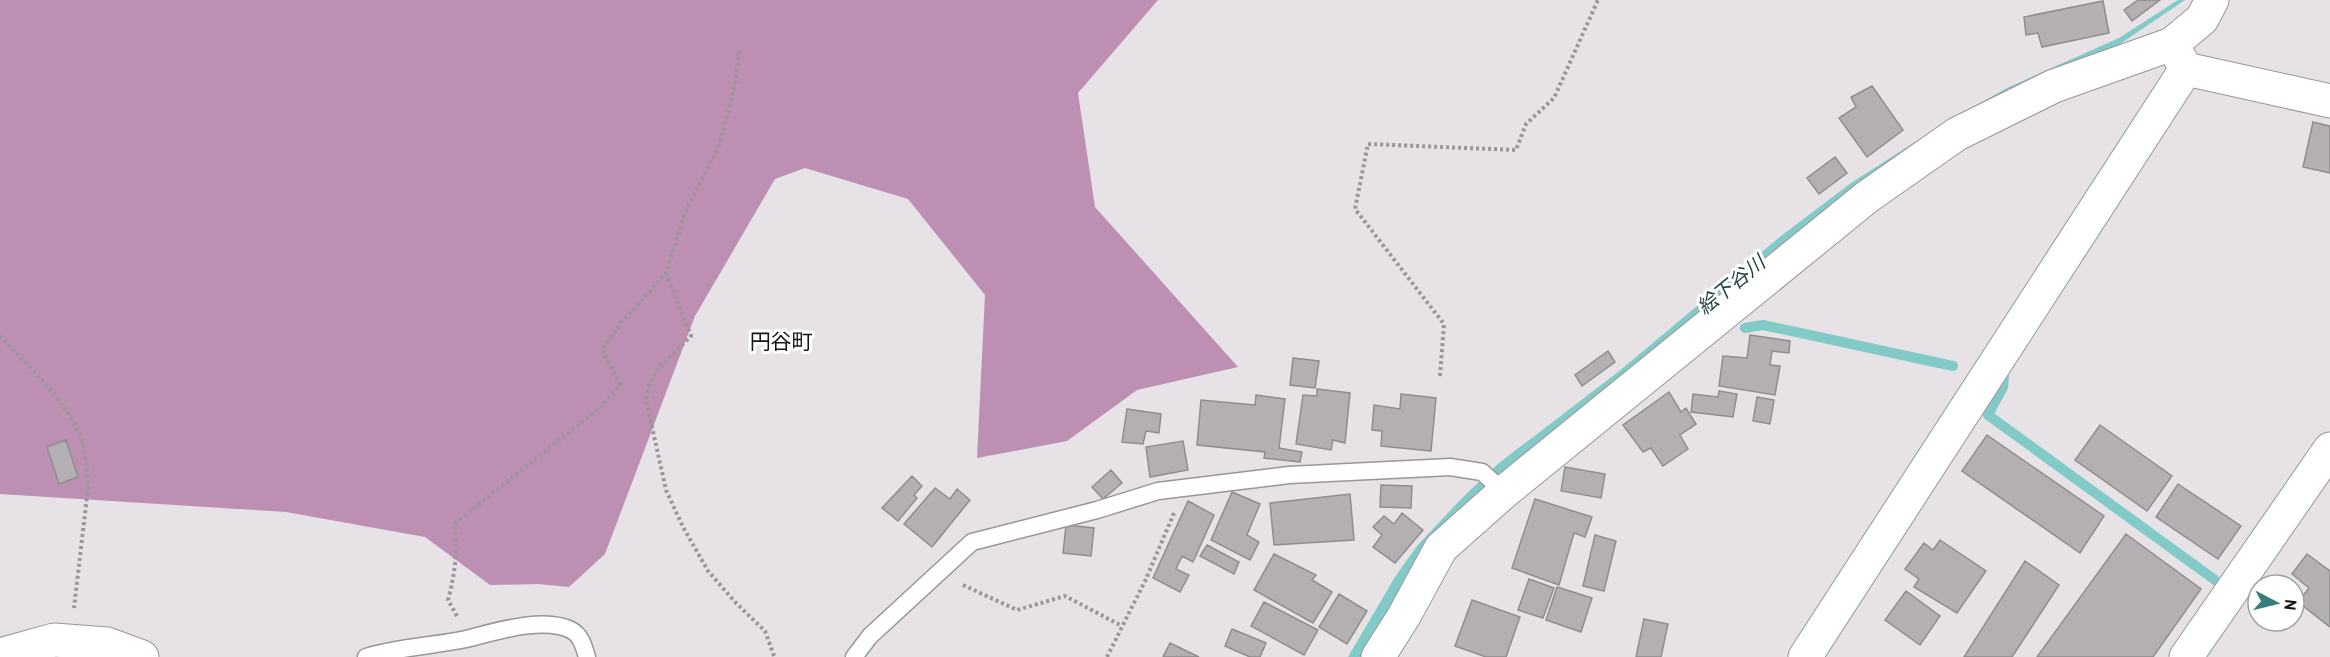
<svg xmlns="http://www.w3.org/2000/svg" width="2330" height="657" font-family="'PT Sans','Noto Sans JP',sans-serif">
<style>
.forest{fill:#bc8fb3}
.water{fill:#81cac8}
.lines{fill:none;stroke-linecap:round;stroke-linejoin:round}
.stream{stroke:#81cac8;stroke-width:10}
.building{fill:#b3afb2;stroke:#908d8f;stroke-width:1.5}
.service-casing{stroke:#999598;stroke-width:19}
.minor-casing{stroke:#999598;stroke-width:35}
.tertiary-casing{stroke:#999598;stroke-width:35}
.path{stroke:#9a9699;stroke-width:4;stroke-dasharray:3 3;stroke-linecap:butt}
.service{stroke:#fff;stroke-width:16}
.minor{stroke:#fff;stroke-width:33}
.tertiary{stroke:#fff;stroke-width:33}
.labels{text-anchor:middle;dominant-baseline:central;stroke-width:6;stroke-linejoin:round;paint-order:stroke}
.water-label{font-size:20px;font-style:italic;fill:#1b3f3e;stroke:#fff}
.quarter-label{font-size:21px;fill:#161415;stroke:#fff}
</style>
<rect width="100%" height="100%" fill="#e6e2e5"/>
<path class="forest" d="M0 0H1158L1078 93 1095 207 1238 367 1137 390 1067 441 977 458 985 295 908 199 805 168 775 179 695 316 605 554 569 587 538 584 490 585 425 537 286 512 0 494Z"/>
<path class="water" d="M2178 0H2185L2120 44 2036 82 1396 597 1361 657H1348L1395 577 1417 546 1460 500 1499 463 1618 372 1781 236 1851 183 1943 124 2007 88 2119 38Z"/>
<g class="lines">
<path class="stream" d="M1745 328 1763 325 1953 366
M2004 377 2003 387 1988 415 2215 580"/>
</g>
<path class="building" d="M2138 0H2160L2132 21 2124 10Z
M2103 1 2109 33 2042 47 2038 33 2026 35 2024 17Z
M1872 86 1903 130 1867 157 1839 118 1856 107 1851 97Z
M2313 122 2330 126V173L2303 167Z
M1835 157 1847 173 1819 194 1807 178Z
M1750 335 1790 341 1789 353 1772 351 1770 365 1780 366 1775 395 1719 386 1723 356 1747 358Z
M1608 351 1615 362 1582 386 1575 375Z
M1293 358 1319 361 1315 388 1290 385Z
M1317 389 1350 393 1345 443 1333 440 1331 450 1296 444 1303 395 1317 396Z
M1719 391 1737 394 1733 417 1691 412 1693 394 1718 397Z
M1669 392 1681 412 1686 408 1696 424 1680 435 1688 449 1663 466 1651 448 1643 452 1623 425Z
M1401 394 1436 398 1431 451 1381 446 1382 431 1372 430 1374 405 1400 409Z
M1256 395 1285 399 1279 448 1302 452 1300 462 1264 458 1265 452 1197 445 1201 400 1255 405Z
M1757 397 1774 400 1770 424 1753 421Z
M1127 409 1161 414 1159 433 1146 431 1143 444 1122 442Z
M2100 425 2172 476 2147 511 2075 460Z
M1987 435 2104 516 2080 553 1962 471Z
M66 440 78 477 59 484 47 447Z
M1183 441 1188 470 1150 477 1146 447Z
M1565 467 1605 474 1601 498 1561 491Z
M1111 470 1122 483 1103 499 1092 487Z
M912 476 922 486 914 495 917 498 898 521 882 508Z
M2178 484 2241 526 2218 559 2156 517Z
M1381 485 1412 486 1411 508 1380 507Z
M935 488 950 499 957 489 970 500 932 547 904 524Z
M1232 492 1260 504 1247 535 1259 542 1250 560 1211 540Z
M1350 494 1354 540 1274 545 1270 503Z
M1535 499 1592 517 1585 537 1574 533 1559 585 1512 568Z
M1188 501 1214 515 1193 562 1182 556 1176 569 1189 575 1180 592 1153 578Z
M1402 513 1423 530 1395 563 1373 547 1382 535 1373 527 1384 516 1394 524Z
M1066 525 1094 528 1091 556 1063 553Z
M2126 534 2201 589 2153 657H2037Z
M1595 535 1616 541 1604 591 1583 586Z
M1940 540 1986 571 1957 613 1914 587 1919 579 1905 569 1924 543 1933 550Z
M1207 545 1239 562 1234 574 1200 556Z
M1274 554 1316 575 1312 580 1332 592 1313 623 1254 590Z
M2307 554 2330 571V627L2298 602 2309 588 2292 574Z
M2025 561 2059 585 2012 657H1964Z
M1529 579 1554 588 1543 618 1518 610Z
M1557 587 1592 598 1581 632 1546 620Z
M1906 591 1940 616 1920 645 1885 620Z
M1339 594 1367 611 1347 644 1319 627Z
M1472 600 1520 617 1506 657H1486L1455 646Z
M1264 602 1318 630 1304 655 1251 626Z
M1644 619 1668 624 1661 657H1636Z
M1232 629 1266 643 1260 657H1250L1225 646Z
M1170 643 1199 657H1163Z"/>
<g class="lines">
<g class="service-casing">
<path id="service" d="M366 657C399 647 433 646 466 639 494 632 544 616 571 630 581 635 584 647 587 657
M854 657 870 636 972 542 1097 510 1158 491 1289 475 1450 467 1482 472 1504 492"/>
</g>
<g class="minor-casing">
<path id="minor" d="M0 655 54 640 107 644 142 657
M1378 657 1404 616 1441 548 1504 492 1867 197 1957 134 2054 86 2172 44 2202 19 2212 0
M1805 657 2186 69 2172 44
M2186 657 2330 449"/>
</g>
<g class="tertiary-casing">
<path id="tertiary" d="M2186 69 2330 101"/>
</g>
<path class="path" d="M666 273 691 336 660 367 650 383 646 400 666 490 683 527 708 571 736 603 765 631 774 656
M0 336C27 366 62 396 79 433 86 450 87 470 88 488L74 608
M1440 376 1444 324 1355 209 1368 144 1516 150 1526 124 1554 98 1598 0
M963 585 1017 610 1065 596 1122 626
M457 616 448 600C455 574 458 551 454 524L602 406 620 385 602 350 621 323 666 273 687 208 719 146 736 80 739 50
M1107 657 1146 579 1174 513"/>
<use href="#service" class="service"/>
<use href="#minor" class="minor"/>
<use href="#tertiary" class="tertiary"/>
</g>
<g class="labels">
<g class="water-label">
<text transform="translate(1731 285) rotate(-39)">絵下谷川</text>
</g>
<g class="quarter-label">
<text x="781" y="341">円谷町</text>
</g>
</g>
<g transform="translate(2276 603) rotate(97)"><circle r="28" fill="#ffffff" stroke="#a2a1a1" stroke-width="1.5"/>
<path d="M0-4.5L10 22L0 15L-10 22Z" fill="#357e7d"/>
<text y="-9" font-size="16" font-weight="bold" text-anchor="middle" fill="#161415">N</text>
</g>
</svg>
